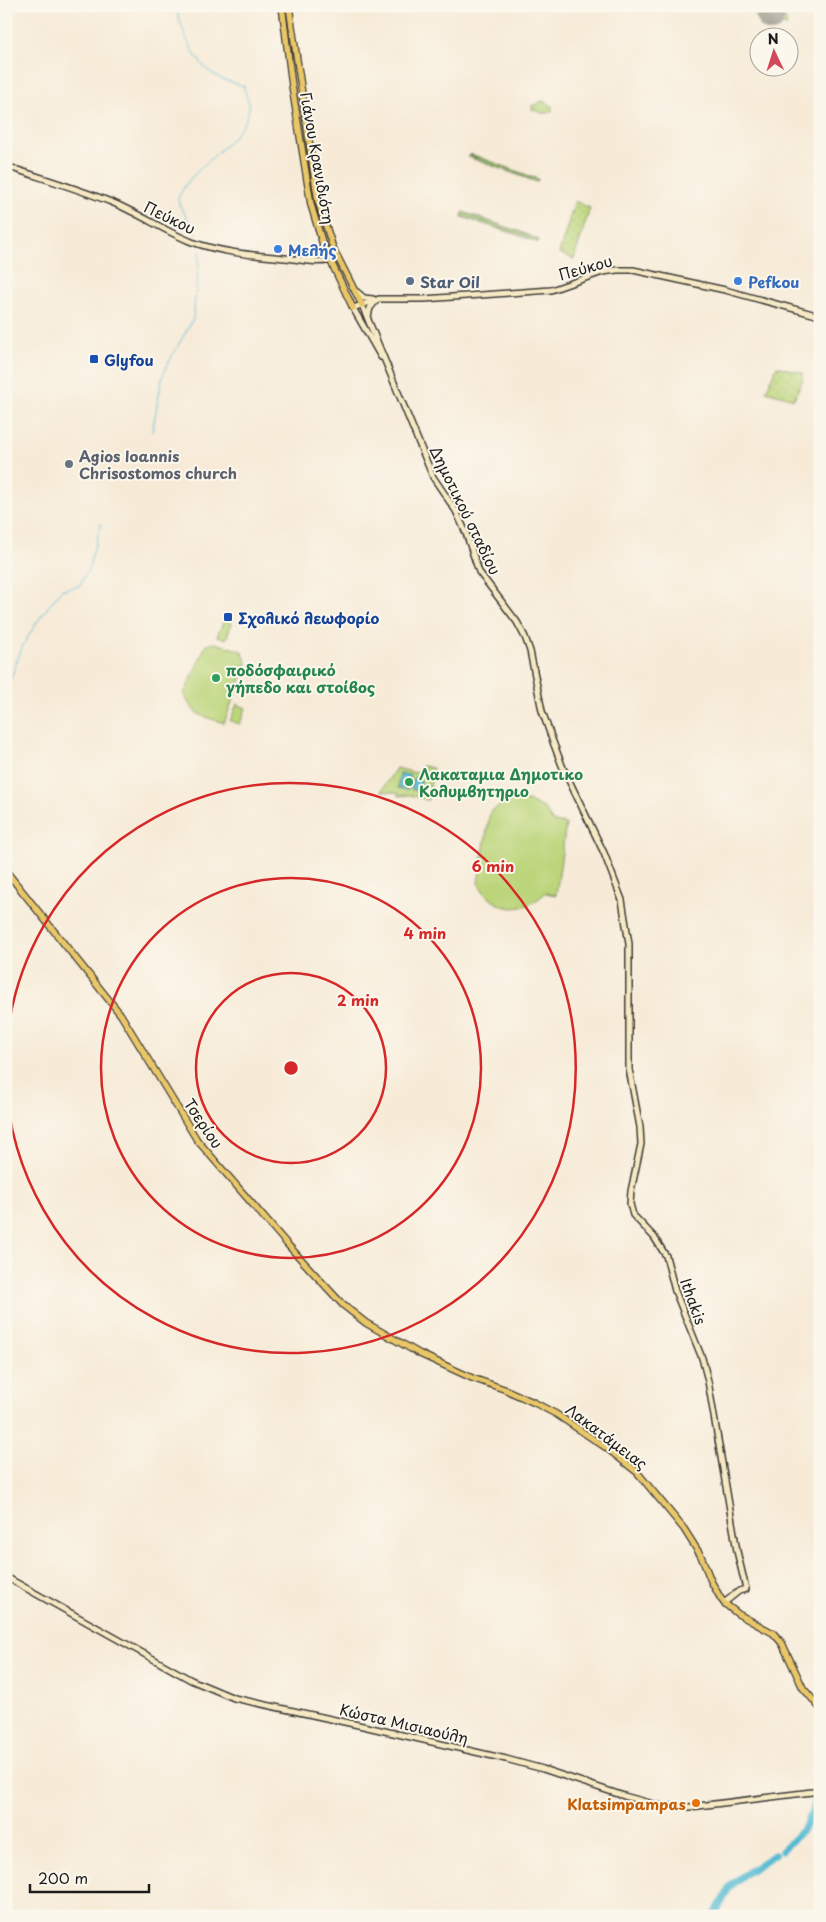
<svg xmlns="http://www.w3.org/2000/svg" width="826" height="1922" font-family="'Playpen Sans',sans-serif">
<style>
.grass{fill:url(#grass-dots);stroke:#6c784b}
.forest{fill:url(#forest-firs);stroke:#586943}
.pitch{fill:#bcd57a;stroke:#6c784b}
.water{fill:#54bbd2;stroke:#386c77}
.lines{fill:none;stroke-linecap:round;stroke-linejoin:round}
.stream{stroke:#54bbd2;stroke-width:1}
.river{stroke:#54bbd2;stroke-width:7}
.runway{stroke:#8a847a;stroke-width:26}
.secondary-casing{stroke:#3d3b38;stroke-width:8}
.primary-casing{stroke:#3d3b38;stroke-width:8}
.secondary{stroke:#f6e9c3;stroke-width:5}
.primary{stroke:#e9c769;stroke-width:5.5}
.ring{fill:none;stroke:#d62828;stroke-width:2.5}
.shop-dot{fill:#3f7fe0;stroke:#fbf7ec;stroke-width:2}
.service-dot{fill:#5c6f8a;stroke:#fbf7ec;stroke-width:2}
.transit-dot{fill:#1a4fb4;stroke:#fbf7ec;stroke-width:2}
.worship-dot{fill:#6b7280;stroke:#fbf7ec;stroke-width:2}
.leisure-dot{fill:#2e9e5b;stroke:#fbf7ec;stroke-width:2}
.food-dot{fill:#e8710a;stroke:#fbf7ec;stroke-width:2}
.labels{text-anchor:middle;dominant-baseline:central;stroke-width:4;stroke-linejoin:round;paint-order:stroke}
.street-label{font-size:15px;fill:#1c1c1c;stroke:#fbf7ec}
.shop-label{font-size:15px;font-weight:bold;fill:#366cbe;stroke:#fbf7ec;text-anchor:start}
.service-label{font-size:15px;font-weight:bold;fill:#4e5e75;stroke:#fbf7ec;text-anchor:start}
.transit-label{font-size:15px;font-weight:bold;fill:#164399;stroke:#fbf7ec;text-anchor:start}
.worship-label{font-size:15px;font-weight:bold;fill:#5b616d;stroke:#fbf7ec;text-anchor:start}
.leisure-label{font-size:15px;font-weight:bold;fill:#27864d;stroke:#fbf7ec;text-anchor:start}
.food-label{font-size:15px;font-weight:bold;fill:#c56008;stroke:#fbf7ec;text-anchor:end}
.centre{fill:#d62828;stroke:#fbf7ec;stroke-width:2.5}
.ring-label{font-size:15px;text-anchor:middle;font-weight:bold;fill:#d62828;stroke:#fbf7ec;stroke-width:4;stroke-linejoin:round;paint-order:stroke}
</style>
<defs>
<pattern id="grass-dots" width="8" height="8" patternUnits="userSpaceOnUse" patternTransform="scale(1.25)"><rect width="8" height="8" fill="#bcd57a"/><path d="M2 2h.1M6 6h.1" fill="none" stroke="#a1b669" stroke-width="1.8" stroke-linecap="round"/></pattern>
<pattern id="forest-firs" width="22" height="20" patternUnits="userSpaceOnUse" patternTransform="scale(1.25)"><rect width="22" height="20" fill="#95b66a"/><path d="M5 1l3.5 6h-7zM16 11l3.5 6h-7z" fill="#799356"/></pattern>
</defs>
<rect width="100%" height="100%" fill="#fbf7ec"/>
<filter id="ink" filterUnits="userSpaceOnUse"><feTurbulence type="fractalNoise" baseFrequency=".02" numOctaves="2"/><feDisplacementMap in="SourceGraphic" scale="10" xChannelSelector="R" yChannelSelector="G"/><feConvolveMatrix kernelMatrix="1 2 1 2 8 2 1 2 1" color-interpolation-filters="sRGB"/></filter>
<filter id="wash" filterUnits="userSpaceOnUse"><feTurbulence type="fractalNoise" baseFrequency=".0096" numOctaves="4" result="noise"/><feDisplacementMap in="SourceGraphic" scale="20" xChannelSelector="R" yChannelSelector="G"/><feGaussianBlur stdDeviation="1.12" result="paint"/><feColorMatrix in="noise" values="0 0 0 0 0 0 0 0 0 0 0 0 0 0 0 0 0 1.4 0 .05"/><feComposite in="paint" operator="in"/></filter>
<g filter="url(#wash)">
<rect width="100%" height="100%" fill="#f7ebd8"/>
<path class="grass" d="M754 6H762L765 21 779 23 776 6H783L787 26 757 21Z
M541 101 547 102 552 106V111C545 116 540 112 532 109V105H536Z
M575 201 590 208 574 259 559 253Z
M777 366 803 373 802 381 794 399 766 391Z"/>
<path class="forest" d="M471 154 538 179 537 182 468 157Z
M463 212 518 231 539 240 538 243 518 235 462 217Z"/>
<path class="pitch" d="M224 620 232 623 226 639 217 636Z
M215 643 242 651 247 663 224 723C201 715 194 717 184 694L206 645Z
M237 704 246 708 240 724 230 721Z
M422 766 433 768 428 800 410 795 398 796V793L381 791 396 768 416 773Z
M507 801H528L544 808 553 822 566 824 556 895 545 893C522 916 494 912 478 883L490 812Z"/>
<path class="water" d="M400 774 410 775 407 790 398 788Z
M417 776 421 780 420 791 411 789 413 779Z"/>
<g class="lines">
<path class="stream" d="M175 6C184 34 194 68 224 80 231 82 237 84 244 86 244 93 250 101 249 108 247 132 209 158 193 176 187 182 182 190 178 198L179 204 197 235
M152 432 162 379 166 367 193 319 200 251
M10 680 23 645 37 622 61 590 79 586 88 570 101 524"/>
<path class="river" d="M782 1850C810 1824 815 1817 816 1778 817 1767 816 1756 820 1747
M712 1916C721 1908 723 1897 729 1888 737 1877 763 1863 775 1854"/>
<path class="runway" d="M768 6 771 19"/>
</g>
</g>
<g filter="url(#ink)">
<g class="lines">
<g class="secondary-casing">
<path id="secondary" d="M6 166C41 178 76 188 111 202 139 213 164 231 192 242 223 253 253 255 285 258 304 260 320 265 338 258
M303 259C314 258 319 256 323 245
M357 292 364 298 373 299
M362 305 433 477 456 511 466 533 479 572 517 622 525 637 530 651 542 711 553 742 563 768 604 853 622 900 629 944V1069L640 1127 641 1144 631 1191 630 1204 633 1215 654 1237 666 1256 675 1291 702 1358 708 1381 737 1551 746 1589 739 1591 724 1603 722 1600
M368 317 370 308 376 301
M381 357 353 308 379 299H424L551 290 603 272 617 270H633L725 290 820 316
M6 1577 191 1680 234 1698 363 1726 506 1759 543 1769 624 1796 661 1806 690 1807 820 1791"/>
</g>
<g class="primary-casing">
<path id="primary" d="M282 6 292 86 311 205 323 245 353 308
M289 6 318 201 333 248 362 305
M6 871 121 1015 197 1140 287 1244 343 1305 366 1323 420 1354 472 1378 504 1389 535 1403 556 1414 608 1449 637 1472 684 1529 701 1556 711 1581 721 1599
M724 1603 738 1614 773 1633 782 1643 803 1688 820 1708"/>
</g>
<use href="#secondary" class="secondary"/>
<use href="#primary" class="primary"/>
</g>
</g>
<g class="ring">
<circle cx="291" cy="1068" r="95"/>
<circle cx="291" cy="1068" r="190"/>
<path d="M6 1056A285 285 0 1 1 6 1080"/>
</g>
<g class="shop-dot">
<circle cx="278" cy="249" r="5"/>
<circle cx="738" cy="281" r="5"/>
</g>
<circle class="service-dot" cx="410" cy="281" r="5"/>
<g class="transit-dot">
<rect x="89" y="354" width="10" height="10" rx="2.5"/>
<rect x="223" y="612" width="10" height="10" rx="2.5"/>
</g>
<circle class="worship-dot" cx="69" cy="464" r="5"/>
<g class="leisure-dot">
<circle cx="216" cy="678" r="5"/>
<circle cx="409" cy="782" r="5"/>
</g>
<circle class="food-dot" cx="696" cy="1803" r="5"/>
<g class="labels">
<g class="street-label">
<text transform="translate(318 158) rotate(80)">Γιάνου Κρανιδιότη</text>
<text transform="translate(170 217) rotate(26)">Πεύκου</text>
<text transform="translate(585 267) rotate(-16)">Πεύκου</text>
<text transform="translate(466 510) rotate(64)">Δημοτικού σταδίου</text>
<text transform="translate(204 1123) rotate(56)">Τσερίου</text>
<text transform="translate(694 1301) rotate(70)">Ithakis</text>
<text transform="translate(607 1436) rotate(37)">Λακατάμειας</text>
<text transform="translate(404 1723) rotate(13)">Κώστα Μισιαούλη</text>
</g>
<g class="shop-label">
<text x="288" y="249">Μελής</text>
<text x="748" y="281">Pefkou</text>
</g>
<g class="service-label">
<text x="420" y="281">Star Oil</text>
</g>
<g class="transit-label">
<text x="104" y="359">Glyfou</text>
<text x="238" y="617">Σχολικό λεωφορίο</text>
</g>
<g class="worship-label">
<text x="79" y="455">Agios Ioannis<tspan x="79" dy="17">Chrisostomos church</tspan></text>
</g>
<g class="leisure-label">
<text x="226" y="669">ποδόσφαιρικό<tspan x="226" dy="17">γήπεδο και στοίβος</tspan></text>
<text x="419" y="773">Λακαταμια Δημοτικο<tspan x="419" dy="17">Κολυμβητηριο</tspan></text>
</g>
<g class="food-label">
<text x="686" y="1803">Klatsimpampas</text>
</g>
</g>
<circle cx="291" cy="1068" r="8" class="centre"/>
<g class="ring-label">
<text x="493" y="872">6 min</text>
<text x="425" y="939">4 min</text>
<text x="358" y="1006">2 min</text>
</g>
<rect width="826" height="1922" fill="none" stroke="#fbf7ec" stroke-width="25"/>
<g transform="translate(774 52) rotate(356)"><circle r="24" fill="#fbf7ec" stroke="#a29f99"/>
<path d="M0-4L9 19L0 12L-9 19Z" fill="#d1495b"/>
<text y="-8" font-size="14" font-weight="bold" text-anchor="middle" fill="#1c1c1c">N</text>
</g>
<path d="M30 1884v8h119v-8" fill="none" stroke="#1c1c1c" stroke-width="2.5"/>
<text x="38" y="1884" font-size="15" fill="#1c1c1c" stroke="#fbf7ec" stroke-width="4" paint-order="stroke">200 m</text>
</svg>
